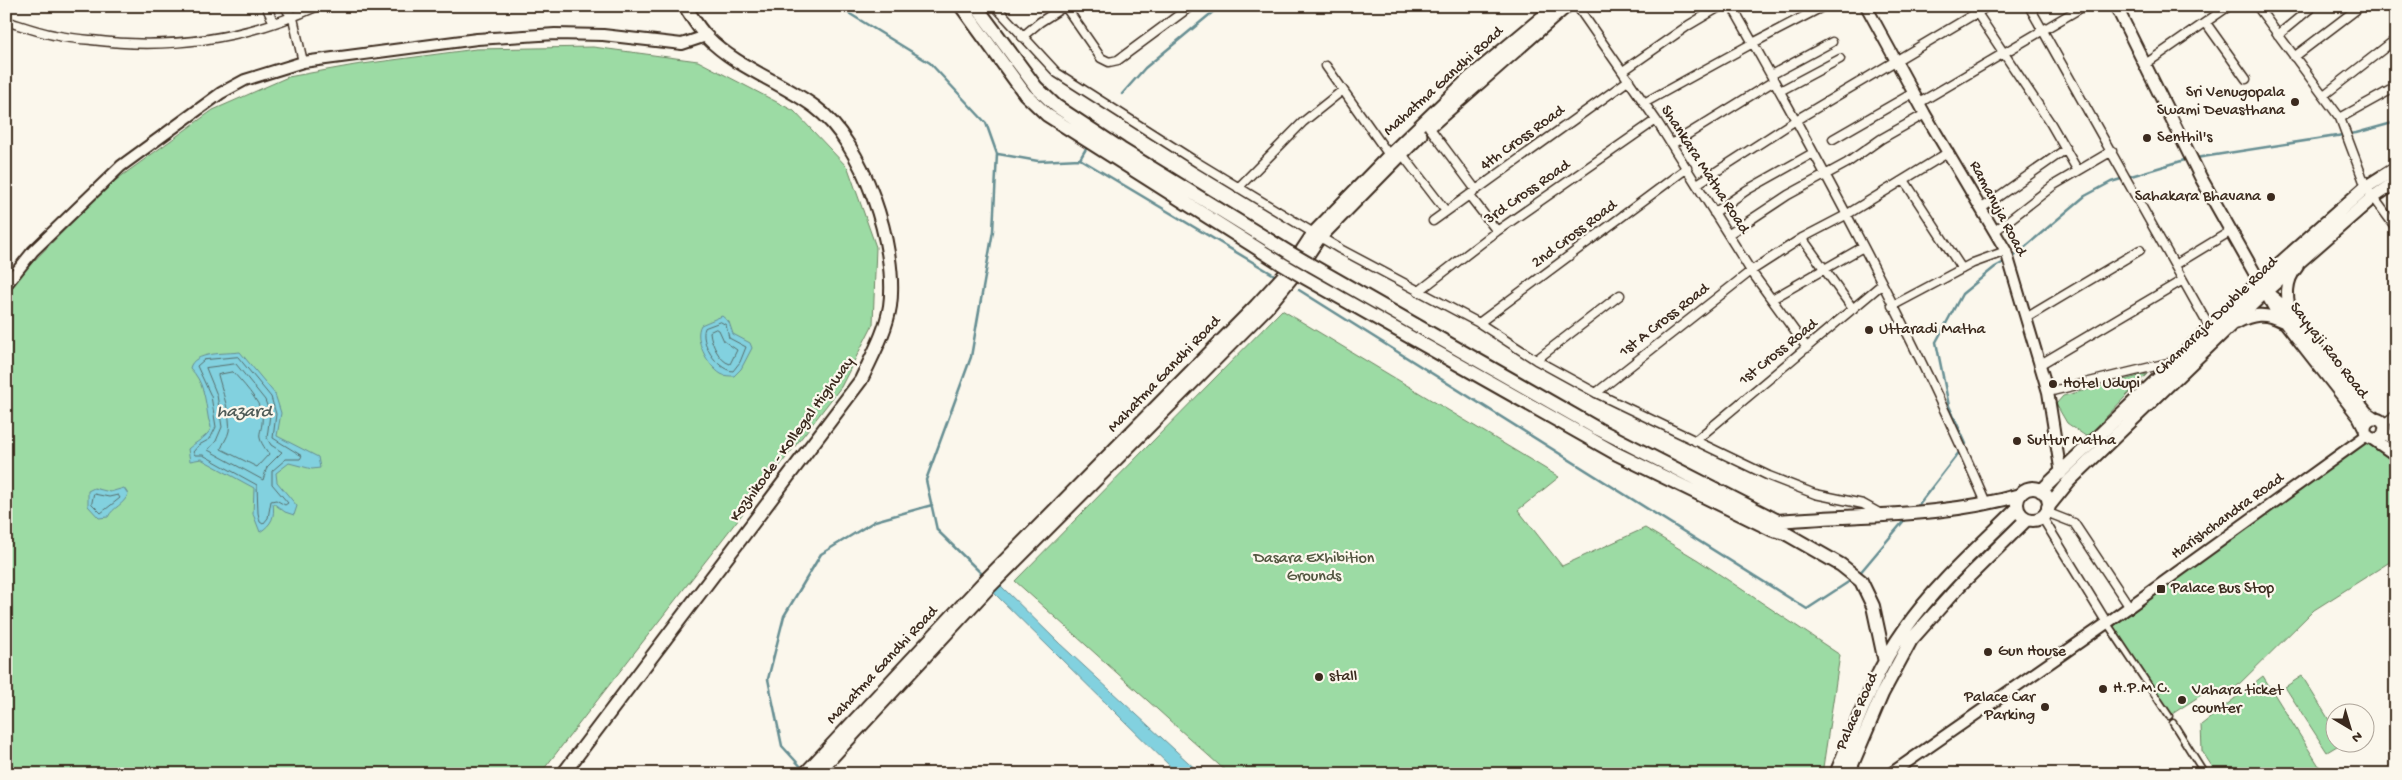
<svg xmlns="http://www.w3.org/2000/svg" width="2402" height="780" font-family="'Gochi Hand',sans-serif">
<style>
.green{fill:#9cdba4;stroke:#6c8261}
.water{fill:#82d1df;stroke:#668e92}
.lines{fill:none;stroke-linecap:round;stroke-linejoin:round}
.shore{stroke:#576d6b;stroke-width:1}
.stream{stroke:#668e92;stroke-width:2.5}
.pedestrian-casing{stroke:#3b2a1e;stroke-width:9}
.minor-casing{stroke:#3b2a1e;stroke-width:11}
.tertiary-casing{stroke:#3b2a1e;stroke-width:14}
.secondary-casing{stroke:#3b2a1e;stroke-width:15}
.primary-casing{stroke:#3b2a1e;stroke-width:16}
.pedestrian{stroke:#fbf7ec;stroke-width:5.5}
.minor{stroke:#fbf7ec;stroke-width:8}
.tertiary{stroke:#fbf7ec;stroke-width:10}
.secondary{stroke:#fbf7ec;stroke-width:11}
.primary{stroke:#fbf7ec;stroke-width:12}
.primary-bridge-casing{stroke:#3b2a1e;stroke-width:16;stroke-linecap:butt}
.primary-bridge{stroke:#fbf7ec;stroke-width:12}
.poi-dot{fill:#3b2a1e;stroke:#fbf7ec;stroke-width:2}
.labels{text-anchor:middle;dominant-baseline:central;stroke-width:4.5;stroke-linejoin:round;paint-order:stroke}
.street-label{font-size:16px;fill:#3b2a1e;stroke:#fbf7ec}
.poi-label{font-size:16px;fill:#3b2a1e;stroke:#fbf7ec;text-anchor:start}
.park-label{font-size:16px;fill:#535640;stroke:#fbf7ec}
.water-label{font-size:18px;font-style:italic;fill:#505c58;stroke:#fbf7ec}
</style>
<rect width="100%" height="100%" fill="#fbf7ec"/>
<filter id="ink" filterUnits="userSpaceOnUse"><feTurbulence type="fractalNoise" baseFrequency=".02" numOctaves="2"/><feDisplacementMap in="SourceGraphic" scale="10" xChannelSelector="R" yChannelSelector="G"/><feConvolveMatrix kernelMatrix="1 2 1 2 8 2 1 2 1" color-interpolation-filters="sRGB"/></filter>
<g filter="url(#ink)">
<path class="green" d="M593 47 698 61 794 111 848 168 876 247 873 324 841 387 540 774H6V289L109 185 213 110 288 77 355 65 476 49Z
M1282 310 1559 477 1518 510 1562 566 1645 528 1698 560 1840 655 1822 774H1229L1015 581Z
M2147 374 2087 437 2067 423 2056 404 2063 396Z
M2369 437 2396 454V558L2314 610 2227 696 2215 686 2169 716 2113 627Z
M2263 676 2324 774H2217L2202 751 2201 725Z
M2302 676 2334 728V742L2342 743 2327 752 2285 687Z"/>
<path class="water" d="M722 316 729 322 733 334 750 343 752 348 741 369 734 376C730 376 724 376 721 374 708 366 693 339 701 325Z
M240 352 275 394 281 413 277 436 318 457 320 468 312 469 289 463 276 473 277 482 297 506 294 515 285 512 273 503C275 517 272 524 260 532L253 514 254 488 201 459 190 461 188 449C194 443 208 437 211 428 211 424 208 420 208 416 205 399 204 382 190 368 194 351 226 354 240 352Z
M94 488 110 492 124 488 128 494C124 505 113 507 108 517L99 518 88 506V491Z
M1000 585 1059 643 1201 774H1178L993 592Z"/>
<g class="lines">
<path class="shore" d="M721 322 726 325 729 338 746 347 740 362 733 371C717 370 699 342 705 328Z
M716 329 719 330 724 341 737 350 730 364C719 361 711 343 710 332Z
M238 357 271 397 276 414 273 438 302 456 300 459H286L272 471V484L288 503 285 505 276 500 271 501 268 518 263 524 260 522 258 513 257 485 203 455H195L193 452 199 445 210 439 216 427 211 396 197 366 204 360Z
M236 364 265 400 270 414 267 438 271 445 282 452 267 467 263 480 208 450 216 441 222 427 217 395 206 368Z
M233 372C241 381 260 401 262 414 264 436 252 431 269 454L257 467 221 449C223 443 228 437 229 431 232 419 221 387 218 375Z
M94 494 109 497 118 495 120 498 101 513 92 504Z"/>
<path class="stream" d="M837 6 930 63 986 123 997 154 993 231 971 357 926 480 937 530 985 577
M1122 94 1145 68 1220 6
M998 154 1038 161 1080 159 1276 276
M2196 158 2356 133 2396 122
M1080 159 1087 147
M2011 259 2085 196 2111 182 2188 159
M1299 290 1807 609 1853 579
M1963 446 1966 444 1949 406 1936 342 1962 294 1995 267 2006 261
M1916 508 1960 451
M1859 574 1907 517
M803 769 782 746 768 679 784 616 821 554 875 521 932 505"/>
<g class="pedestrian-casing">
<path id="pedestrian" d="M2107 623 2169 716
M2173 723 2205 774"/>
</g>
<g class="minor-casing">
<path id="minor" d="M266 6 274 23
M284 6 293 18 303 62
M995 6 1057 73 1198 163 1340 249 1479 323 1536 360 1596 393 1769 476 1815 494 1863 504 1881 514
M1065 6 1101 58 1109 62 1118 60 1191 6
M1577 6 1656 120 1751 271 1807 348
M1732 6C1824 168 1913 334 1987 505
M2029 6 2211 330
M2257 6 2340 118 2366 187 2396 228
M2262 12 2271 6
M1977 13 2051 124 2078 171
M6 21C22 26 38 32 54 35 66 38 79 39 91 40 169 50 246 39 318 6
M2206 23 2246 79
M2278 35 2313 6
M1022 37 1040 22 1065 6
M2294 57 2361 6
M2144 65 2229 6
M1326 66 1389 155
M1623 71 1689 25 1721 6
M1771 75 1832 42
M1780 91 1840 59
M2324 95 2396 39
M1644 103 1753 43 1824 6
M1919 103 2084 6
M2340 118 2396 87
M1429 127 1476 190
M1833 139 1913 93
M1672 144 1774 81
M1402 154 1445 210
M1904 180 1962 269
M1697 184 1796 120 1988 6
M1238 188 1303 122 1343 90
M1469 195 1497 231
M1982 208 2066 149
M1714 213 1747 190 1813 153
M1433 221 1629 80
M1995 231 2054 185 2112 151
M1729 234 1788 195 1847 163 1881 139 1925 114
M1802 238 1853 309
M2175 265 2231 231
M1418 292 1497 231 1656 120
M1772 299 1863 247
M1892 306 1973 263 2006 251
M2026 318 2140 250
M1479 323 1687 168
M1536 360 1620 295
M2039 365 2183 280
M2048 392 2172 362
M1596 393 1751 271 1802 238 1846 215 1949 152
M2383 424 2396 415
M1695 441 1881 285
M2046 512 2074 523 2129 606
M2042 517 2107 623"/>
</g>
<g class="tertiary-casing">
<path id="tertiary" d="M1866 6 1925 114 2006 251 2048 392 2061 474
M6 285 33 251 121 166 221 93 245 80 303 62 477 39 555 34 603 35 682 44 706 36
M1890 774 2107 623 2367 435"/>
</g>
<g class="secondary-casing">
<path id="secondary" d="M2116 6 2201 178 2276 311 2359 417 2365 429
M1433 124 1567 6
M2271 296 2282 305 2366 412 2376 419
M2291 315C2286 297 2285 281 2297 267
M2236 323C2252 314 2265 312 2282 321
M2365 429a10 10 0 1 1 20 0a10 10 0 1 1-20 0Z
M2384 431 2396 442
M2373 439 2396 455
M804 774 984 581 1256 305 1290 268 1313 233 1389 155 1470 77 1555 6
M817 774 990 587 1267 308 1296 273 1318 240 1421 135"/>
</g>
<g class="primary-casing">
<path id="primary" d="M961 6 1025 94 1047 115 1282 264
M976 6 1036 87 1056 106 1121 149 1290 253
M1309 264 1598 429 1778 521 1785 533
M1302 276 1617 454 1773 530 1785 533 1841 565 1861 581 1873 606 1885 662
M2017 504a16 16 0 1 1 32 0a16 16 0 1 1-32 0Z
M2041 491 2260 281 2366 187 2396 168
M2048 507 2069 481 2266 291 2372 198 2396 182
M1775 526 1778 521C1859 514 1941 518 2020 495
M563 774 861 380C872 356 886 332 890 306 898 247 863 142 815 107 780 81 737 68 707 37 698 28 692 17 685 6
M1836 774C1856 725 1874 672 1905 629 1936 584 1979 547 2017 509
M1848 774 1882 694 1911 640 1960 585 2027 519"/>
</g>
<use href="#pedestrian" class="pedestrian"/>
<use href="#minor" class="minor"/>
<use href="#tertiary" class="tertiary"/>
<use href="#secondary" class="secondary"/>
<use href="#primary" class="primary"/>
<g class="primary-bridge-casing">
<path id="primary-bridge" d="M1290 253 1309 264
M1282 264 1302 276"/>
</g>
<use href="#primary-bridge" class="primary-bridge"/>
</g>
</g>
<g class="poi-dot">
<circle cx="2295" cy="102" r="5"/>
<circle cx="2147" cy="138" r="5"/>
<circle cx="2271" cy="197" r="5"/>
<circle cx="1869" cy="330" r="5"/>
<circle cx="2053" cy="384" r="5"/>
<circle cx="2017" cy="441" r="5"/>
<rect x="2156" y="584" width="10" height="10" rx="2.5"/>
<circle cx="1988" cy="652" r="5"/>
<circle cx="1319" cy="677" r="5"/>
<circle cx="2103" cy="689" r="5"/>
<circle cx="2182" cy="700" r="5"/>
<circle cx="2045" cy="707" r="5"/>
</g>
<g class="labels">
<g class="street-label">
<text transform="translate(1444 82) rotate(-42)">Mahatma Gandhi Road</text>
<text transform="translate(1523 139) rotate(-36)">4th Cross Road</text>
<text transform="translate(1704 170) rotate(57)">Shankara Matha Road</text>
<text transform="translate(1528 193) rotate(-35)">3rd Cross Road</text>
<text transform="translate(1997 209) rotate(62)">Ramanuja Road</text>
<text transform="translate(1575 235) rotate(-37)">2nd Cross Road</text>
<text transform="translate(2217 317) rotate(-44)">Chamaraja Double Road</text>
<text transform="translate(1665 321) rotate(-38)">1st A Cross Road</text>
<text transform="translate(2328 351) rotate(52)">Sayyaji Rao Road</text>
<text transform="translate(1779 353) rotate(-39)">1st Cross Road</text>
<text transform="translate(1165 375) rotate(-46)">Mahatma Gandhi Road</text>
<text transform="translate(793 440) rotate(-54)">Kozhikode - Kollegal Highway</text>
<text transform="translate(2228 517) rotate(-36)">Harishchandra Road</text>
<text transform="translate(883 666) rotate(-47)">Mahatma Gandhi Road</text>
<text transform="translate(1858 712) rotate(-66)">Palace Road</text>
</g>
<g class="poi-label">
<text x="2285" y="93" text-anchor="end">Sri Venugopala<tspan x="2285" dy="18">Swami Devasthana</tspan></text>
<text x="2157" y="138">Senthil's</text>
<text x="2261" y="197" text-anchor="end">Sahakara Bhavana</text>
<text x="1879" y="330">Uttaradi Matha</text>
<text x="2063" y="384">Hotel Udupi</text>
<text x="2027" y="441">Suttur Matha</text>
<text x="2171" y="589">Palace Bus Stop</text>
<text x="1998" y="652">Gun House</text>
<text x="1329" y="677">stall</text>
<text x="2113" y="689">H.P.M.C.</text>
<text x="2192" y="691">Vahara ticket<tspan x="2192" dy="18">counter</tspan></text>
<text x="2035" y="698" text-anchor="end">Palace Car<tspan x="2035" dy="18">Parking</tspan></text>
</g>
<g class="park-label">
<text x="1314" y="559">Dasara Exhibition<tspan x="1314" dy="18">Grounds</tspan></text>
</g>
<g class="water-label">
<text x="244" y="412">hazard</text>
</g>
</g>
<rect width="2402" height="780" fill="none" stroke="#fbf7ec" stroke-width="25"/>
<rect x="12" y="12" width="2377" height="755" fill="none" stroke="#3b2a1e" stroke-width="2" filter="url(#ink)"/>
<g transform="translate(2350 728) rotate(142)"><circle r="24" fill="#fbf7ec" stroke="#aea59a"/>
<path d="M0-4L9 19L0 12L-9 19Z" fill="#3b2a1e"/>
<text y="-8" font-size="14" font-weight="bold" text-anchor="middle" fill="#3b2a1e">N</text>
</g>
</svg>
